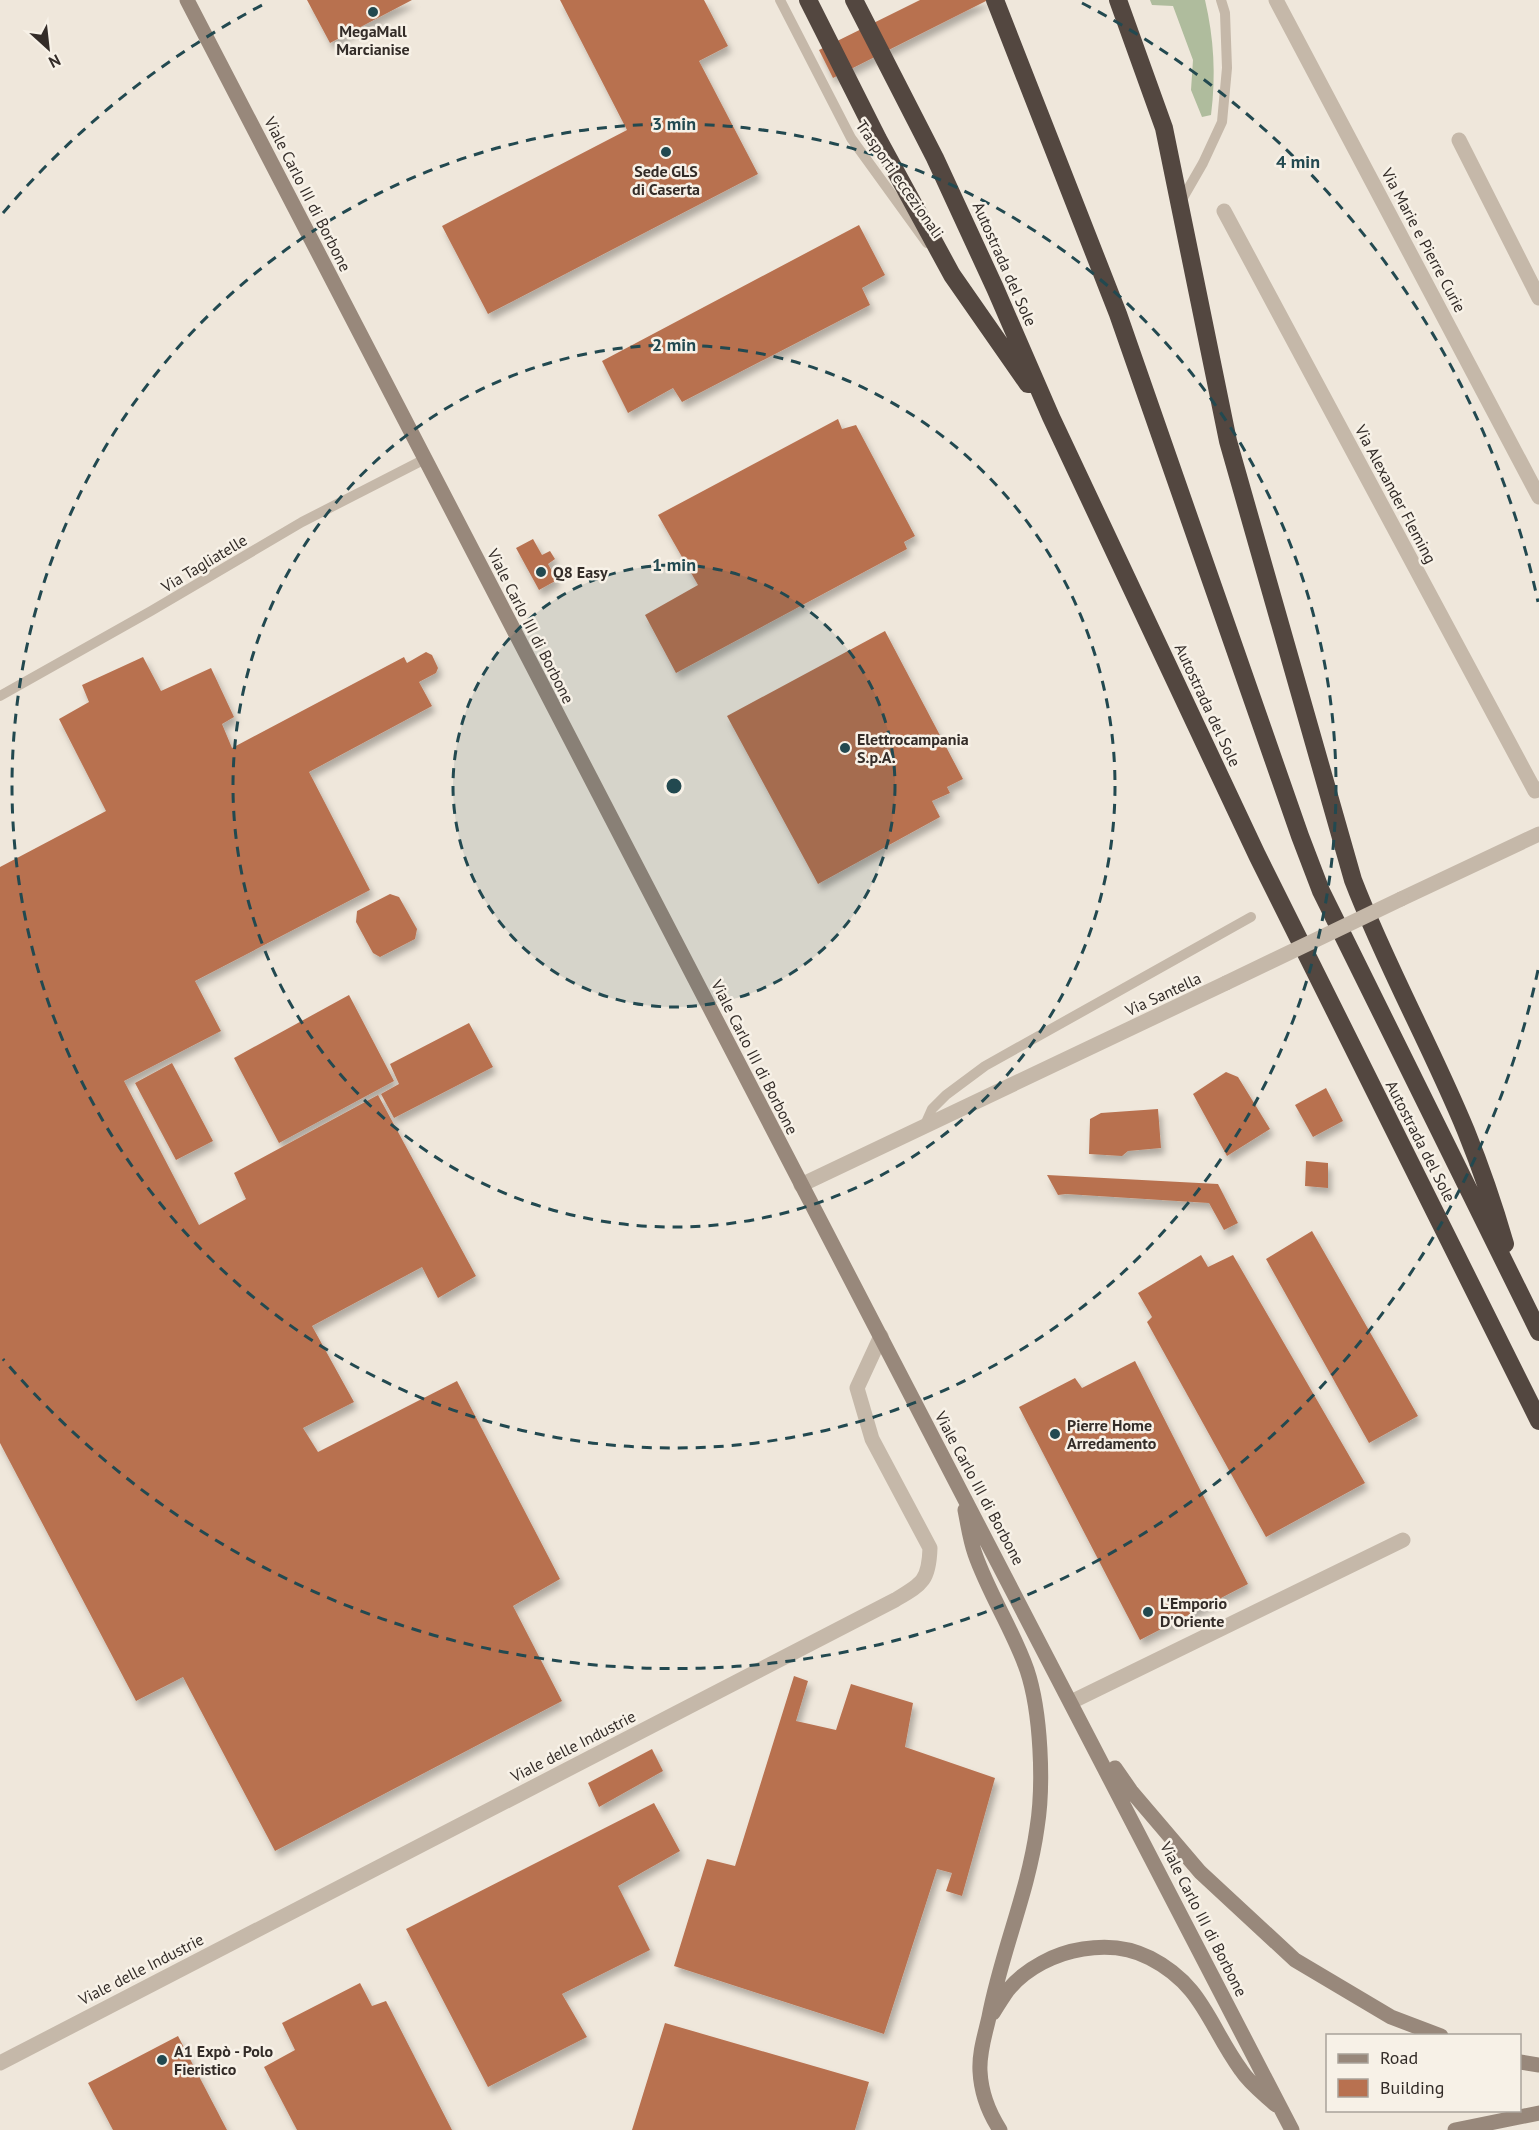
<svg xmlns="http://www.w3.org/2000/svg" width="1539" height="2130" font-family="'PT Sans',sans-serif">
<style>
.green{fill:#afbc9d}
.building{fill:#b87150;filter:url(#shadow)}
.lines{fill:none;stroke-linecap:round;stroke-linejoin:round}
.lane{stroke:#c5b8a9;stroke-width:10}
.street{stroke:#c5b8a9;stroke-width:15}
.secondary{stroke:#98887b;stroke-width:15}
.highway{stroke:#534740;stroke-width:18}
.street-bridge{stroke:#c5b8a9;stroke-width:15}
.ring{fill:none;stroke:#224950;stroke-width:3;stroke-dasharray:10 8}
.poi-dot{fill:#224950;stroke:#f7f1e7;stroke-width:2}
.labels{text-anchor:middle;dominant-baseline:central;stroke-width:5;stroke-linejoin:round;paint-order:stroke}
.poi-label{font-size:16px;font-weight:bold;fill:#332c28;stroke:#f7f1e7;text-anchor:start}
.street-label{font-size:16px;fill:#332c28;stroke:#f7f1e7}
.centre{fill:#224950;stroke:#f7f1e7;stroke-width:3}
.ring-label{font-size:18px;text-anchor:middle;font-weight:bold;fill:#224950;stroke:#f7f1e7;stroke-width:5;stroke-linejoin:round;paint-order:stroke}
</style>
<defs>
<filter id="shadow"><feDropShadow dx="3.5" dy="6" stdDeviation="3" flood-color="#0004"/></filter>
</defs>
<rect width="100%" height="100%" fill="#efe7db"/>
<path class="green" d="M1150 0H1205C1214 39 1216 75 1211 115L1202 117 1191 90 1193 60 1173 6 1152 5Z"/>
<path class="building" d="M307 0H412L330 43Z
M560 0H704L728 46 699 61 758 174 488 314 442 226 627 130Z
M920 0H988L833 78 819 50Z
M859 225 885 275 862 288 870 305 682 402 673 388 628 413 602 361Z
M838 419 842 429 856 425 915 536 904 542 907 549 676 673 645 615 698 585 658 515Z
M533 539 542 555 550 551 555 559 548 564 557 580 539 590 516 548Z
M885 631 963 779 947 787 950 793 932 801 940 817 818 884 727 716Z
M426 652 432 655 438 668 436 673 419 682 432 706 309 772 370 890 195 981 221 1031 124 1081 199 1225 246 1199 234 1173 378 1095 476 1276 438 1298 422 1267 312 1326 354 1402 303 1428 318 1452 457 1381 560 1579 513 1606 562 1701 275 1851 183 1677 136 1701 0 1443V867L106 811 59 719 89 702 82 685 143 657 161 691 211 668 234 717 222 724 232 748 404 657 407 663Z
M390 894 399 897 417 929 415 939 380 957 373 953 356 922 357 911Z
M349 995 394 1081 279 1143 234 1058Z
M469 1023 493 1067 394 1118 381 1094 399 1084 390 1064Z
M172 1063 213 1141 176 1160 135 1083Z
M1226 1072 1238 1077 1270 1129 1227 1156 1193 1094Z
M1326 1088 1343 1121 1313 1137 1295 1105Z
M1158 1109 1161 1148 1128 1151 1122 1156 1089 1154 1090 1119 1101 1113Z
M1306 1161 1328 1163V1188L1305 1186Z
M1047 1175 1218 1184 1238 1223 1224 1230 1209 1203 1066 1194 1058 1195Z
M1312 1231 1418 1416 1369 1443 1266 1259Z
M1201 1255 1208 1267 1233 1255 1365 1483 1266 1537 1147 1322 1152 1317 1138 1293Z
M1135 1361 1248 1584 1140 1640 1019 1407 1075 1378 1082 1388Z
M794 1676 808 1681 796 1721 836 1730 851 1684 913 1703 905 1747 995 1778 962 1896 946 1891 952 1873 937 1869 884 2034 674 1966 707 1859 735 1866Z
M652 1749 663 1771 599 1807 588 1783Z
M654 1803 680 1851 618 1886 650 1950 562 1994 587 2037 488 2087 406 1929Z
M360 1983 372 2006 386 2001 452 2130H297L264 2067 295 2050 282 2023Z
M665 2023 869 2082 855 2130H632Z
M178 2036 227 2130H113L88 2083Z"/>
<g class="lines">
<path class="lane" d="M780 0 851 138 927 243
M1180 203 1203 163 1222 122 1227 68 1225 13 1221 0
M0 696 151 611 302 522 425 459
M924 1127 932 1109 946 1095 985 1066 1251 917"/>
<path class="street" d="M1276 0 1539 497
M1459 140 1539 298
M1224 211 1535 791 1539 789
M1401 899 1539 834
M801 1185 1226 983
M1071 1702 1403 1540
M0 2063 895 1600C922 1584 929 1581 930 1548L872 1439 857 1388 881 1336"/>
<path class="secondary" d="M187 0 1292 2130
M965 1510C968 1525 970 1540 975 1554 989 1594 1013 1630 1027 1670 1041 1712 1044 1785 1037 1828 1028 1893 1001 1953 989 2017 985 2035 979 2052 980 2071 981 2092 989 2113 1000 2130
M1115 1768 1131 1791 1200 1872 1295 1960 1391 2017 1441 2036
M993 2013C998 2005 1003 1997 1008 1990 1026 1968 1056 1953 1083 1949 1107 1945 1129 1947 1150 1958 1203 1985 1209 2026 1241 2070 1250 2084 1264 2094 1276 2105
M1520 2062 1539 2065
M1455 2130 1539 2113"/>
<path class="highway" d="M808 0 878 139 952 275 1028 384
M854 0 935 158 995 288 1051 417 1257 855 1539 1421
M995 0 1118 314 1300 836 1321 891 1539 1332
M1118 0 1164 128 1228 441 1353 880C1386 966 1431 1046 1466 1131 1481 1168 1494 1206 1505 1244"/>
<path class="street-bridge" d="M1226 983 1401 899"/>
</g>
<circle cx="674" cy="786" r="221" fill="#224950" fill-opacity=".12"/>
<g class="ring">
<circle cx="674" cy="786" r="221"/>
<circle cx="674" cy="786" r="441"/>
<circle cx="674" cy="786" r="662"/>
<path d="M1538 970A883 883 0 0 1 3 1359M3 213A883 883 0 0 1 266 3M1082 3A883 883 0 0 1 1538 602"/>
</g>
<g class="poi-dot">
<circle cx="373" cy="12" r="6"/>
<circle cx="666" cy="152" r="6"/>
<circle cx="541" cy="572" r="6"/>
<circle cx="845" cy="748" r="6"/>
<circle cx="1055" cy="1434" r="6"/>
<circle cx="1148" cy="1612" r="6"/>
<circle cx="162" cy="2060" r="6"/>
</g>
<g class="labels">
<g class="poi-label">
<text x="373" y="31" text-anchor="middle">MegaMall<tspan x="373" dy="18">Marcianise</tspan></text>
<text x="666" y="171" text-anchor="middle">Sede GLS<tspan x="666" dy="18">di Caserta</tspan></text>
<text x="553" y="572">Q8 Easy</text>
<text x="857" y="739">Elettrocampania<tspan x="857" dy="18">S.p.A.</tspan></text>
<text x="1067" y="1425">Pierre Home<tspan x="1067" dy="18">Arredamento</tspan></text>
<text x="1160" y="1603">L'Emporio<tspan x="1160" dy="18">D'Oriente</tspan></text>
<text x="174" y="2051">A1 Expò - Polo<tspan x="174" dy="18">Fieristico</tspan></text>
</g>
<g class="street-label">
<text transform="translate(900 179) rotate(55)">Trasporti eccezionali</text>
<text transform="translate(308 194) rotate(63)">Viale Carlo III di Borbone</text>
<text transform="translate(1424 240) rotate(62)">Via Marie e Pierre Curie</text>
<text transform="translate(1005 264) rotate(66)">Autostrada del Sole</text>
<text transform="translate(1396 494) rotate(62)">Via Alexander Fleming</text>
<text transform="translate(204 563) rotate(-31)">Via Tagliatelle</text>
<text transform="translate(531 626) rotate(63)">Viale Carlo III di Borbone</text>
<text transform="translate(1208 705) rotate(65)">Autostrada del Sole</text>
<text transform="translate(1163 994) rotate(-25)">Via Santella</text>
<text transform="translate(755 1057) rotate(63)">Viale Carlo III di Borbone</text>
<text transform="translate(1421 1141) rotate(63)">Autostrada del Sole</text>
<text transform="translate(980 1488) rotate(62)">Viale Carlo III di Borbone</text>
<text transform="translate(573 1746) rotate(-27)">Viale delle Industrie</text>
<text transform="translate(1204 1919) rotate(63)">Viale Carlo III di Borbone</text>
<text transform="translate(141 1969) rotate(-27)">Viale delle Industrie</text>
</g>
</g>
<circle cx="674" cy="786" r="9" class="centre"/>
<g class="ring-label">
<text x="674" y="130">3 min</text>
<text x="1298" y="168">4 min</text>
<text x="674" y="351">2 min</text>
<text x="674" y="571">1 min</text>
</g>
<rect x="1326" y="2034" width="195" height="78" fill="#f7f1e7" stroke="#a9a29b" stroke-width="1.5"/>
<rect x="1338" y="2054" width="30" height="9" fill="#98887b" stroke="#a9a29b" stroke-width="1.5"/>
<text x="1380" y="2064" font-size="18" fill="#332c28">Road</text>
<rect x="1338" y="2079" width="30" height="18" fill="#b87150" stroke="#a9a29b" stroke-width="1.5"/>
<text x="1380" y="2094" font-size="18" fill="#332c28">Building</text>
<g transform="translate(48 48) rotate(153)" stroke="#f7f1e7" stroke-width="4.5" paint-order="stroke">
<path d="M0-4.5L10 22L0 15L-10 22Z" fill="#332c28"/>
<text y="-9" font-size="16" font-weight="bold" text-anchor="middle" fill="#332c28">N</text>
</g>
</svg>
